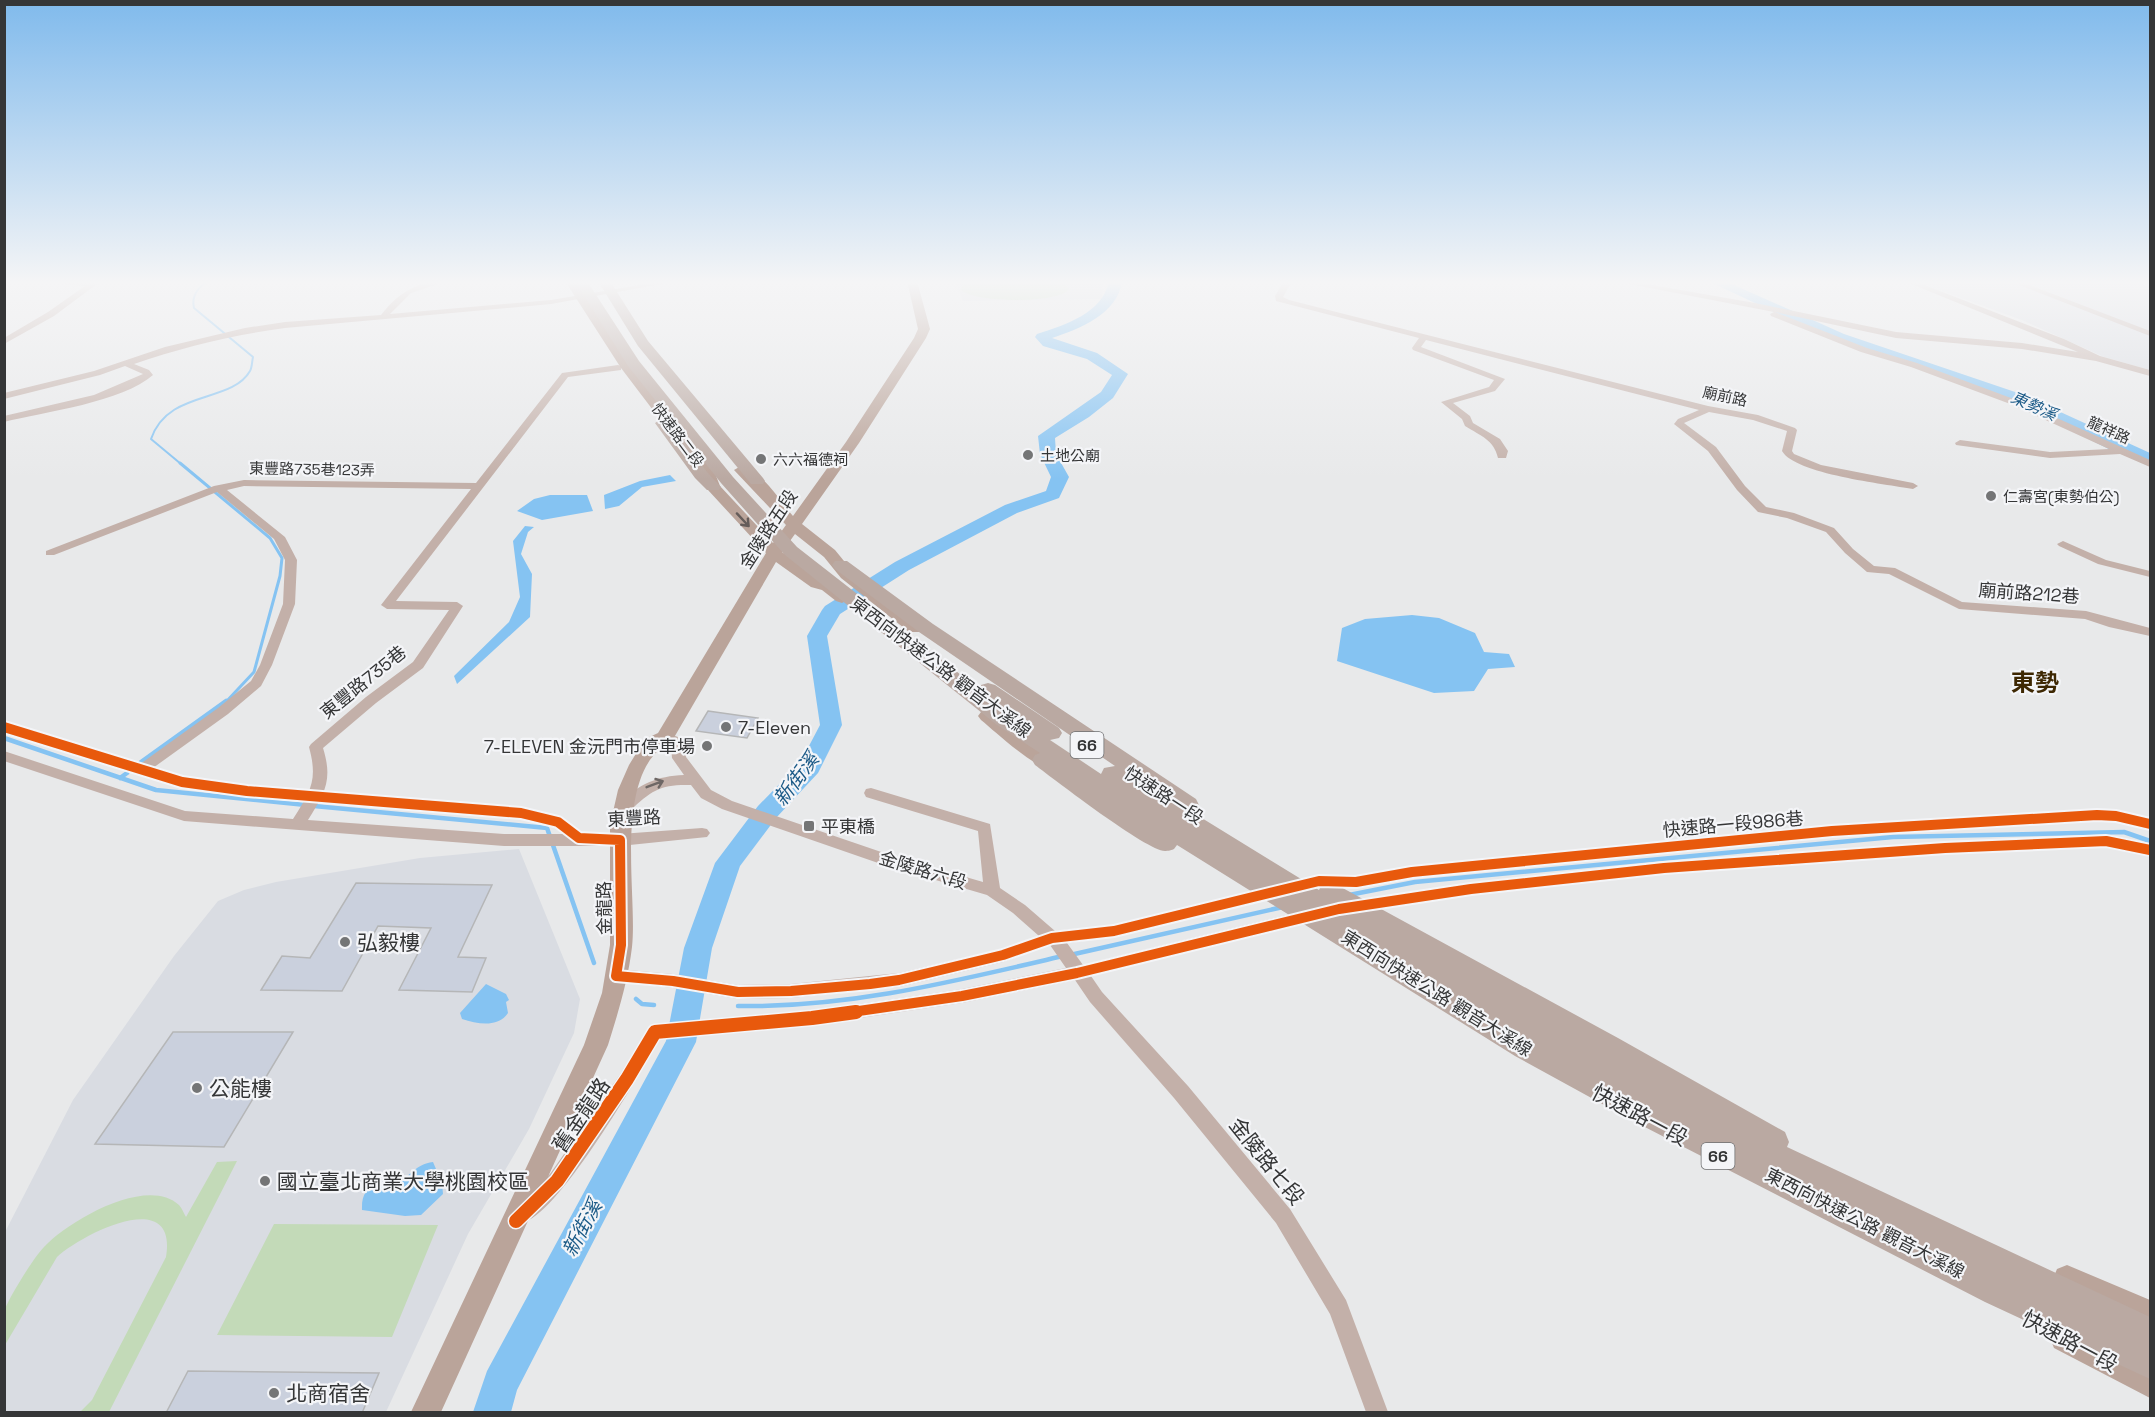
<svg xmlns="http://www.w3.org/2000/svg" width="2155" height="1417" font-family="'Space Grotesk','Noto Sans TC',sans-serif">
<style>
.built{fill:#d9dce2}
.green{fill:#c3dab8}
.water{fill:#85c3f2}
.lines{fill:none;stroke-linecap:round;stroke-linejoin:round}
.stream-far2{stroke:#85c3f2;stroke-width:2}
.stream-far1{stroke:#85c3f2;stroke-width:3}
.stream{stroke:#85c3f2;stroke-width:4.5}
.river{fill:#85c3f2;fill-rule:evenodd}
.building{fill:#cad0dd;stroke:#b5b6b7;stroke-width:1.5}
.minor{fill:#c3b0a9;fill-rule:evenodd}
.major{fill:#baa49a;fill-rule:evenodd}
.highway{fill:#baa9a2;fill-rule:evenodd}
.cycleway-far1-casing{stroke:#f4f5f8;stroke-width:14}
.cycleway-casing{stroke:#f4f5f8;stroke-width:17}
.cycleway-far1{stroke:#e8590c;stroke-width:10}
.cycleway{stroke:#e8590c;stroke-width:14}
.oneway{stroke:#645c5a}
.oneway2{stroke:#6e6765}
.poi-dot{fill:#747576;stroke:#f4f5f8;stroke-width:2}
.labels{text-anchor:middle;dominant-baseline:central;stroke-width:4.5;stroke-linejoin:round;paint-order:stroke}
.far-street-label{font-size:15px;fill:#353637;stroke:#f4f5f8}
.far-poi-label{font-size:15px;fill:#353637;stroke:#f4f5f8;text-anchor:start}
.far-water-label{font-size:16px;font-style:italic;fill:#1b5a87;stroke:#f4f5f8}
.shield{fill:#f4f5f8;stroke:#6e6f71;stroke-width:1.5}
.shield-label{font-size:16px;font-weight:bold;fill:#353637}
.street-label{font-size:18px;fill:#353637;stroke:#f4f5f8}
.poi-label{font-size:18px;fill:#353637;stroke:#f4f5f8;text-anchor:start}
.water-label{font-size:20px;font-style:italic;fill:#1b5a87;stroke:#f4f5f8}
.near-poi-label{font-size:21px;fill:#353637;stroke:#f4f5f8;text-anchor:start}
.near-street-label{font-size:21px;fill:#353637;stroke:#f4f5f8}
.district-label{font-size:24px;font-weight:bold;fill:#3e2803;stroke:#f4f5f8}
</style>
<rect width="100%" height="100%" fill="#e8e9ea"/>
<path class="built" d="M955 281H1103L1102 299 963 301Z
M1915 281H2010L2150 335V370L2104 357 2022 320Z
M2020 281H2134L2150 287V332Z
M519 849 580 999 574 1033 529 1129 468 1234 386 1412H5L4 1234 73 1100 174 956 218 901 244 890 276 882 420 858Z"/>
<path class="green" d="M972 281H1063L1069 289C1060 304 974 303 961 290L962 286Z
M237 1161 109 1412H80L92 1400 166 1257C178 1185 82 1234 57 1257L5 1345C4 1335 2 1319 5 1309 10 1296 34 1257 44 1247 68 1221 147 1175 179 1205 182 1208 184 1214 186 1217L217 1162Z
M274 1224 438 1225 392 1337 217 1335Z"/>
<path class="water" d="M670 475 676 481 642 487 619 506 605 509 604 495 640 481Z
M550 495H587L593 511 542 520 517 511 534 499Z
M525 526 534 527 528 532 521 554 532 574 530 617 457 684 454 676 509 622 520 597 513 541Z
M1412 615 1439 618 1475 633 1484 652 1509 654 1515 667 1488 669 1474 691 1434 693 1337 661 1342 628 1365 619Z
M486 984 506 994 509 1000 506 1002 508 1013C498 1028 478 1024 462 1019L460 1013Z
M433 1162 442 1183 443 1194 421 1215 405 1216 362 1210C361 1177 385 1191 401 1180 415 1172 415 1165 433 1162Z"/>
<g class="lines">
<path class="stream-far2" d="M181 464 151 439C168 389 231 404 250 371 252 368 252 361 253 357L194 308C191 296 198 288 207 281"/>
<path class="stream-far1" d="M180 463 270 538 282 558 280 576 254 672 225 703"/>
<path class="stream" d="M4 738 156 790 306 805
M141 762 226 701
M120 778 127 773
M314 806 547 828 594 963
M1349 895 1415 882 1893 837 2124 832 2150 841
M1070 955 1283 907
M636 999 642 1004 654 1005
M738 1006C849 1008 955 981 1063 956"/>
<path class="river" d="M1109 281H1122C1118 314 1079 329 1052 338L1097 353 1128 374 1113 398 1089 417 1055 438 1056 454 1069 477 1059 498 1017 513 909 570 840 614 827 636 842 725 818 773 776 818 740 866 712 948 696 1042 517 1390 511 1412H473L487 1371 666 1041 684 948 715 863 758 806 800 763 820 725 807 636 822 610 825 606 895 562 1005 505 1046 491 1051 477 1040 454 1038 436 1101 392 1112 375 1087 359 1043 346 1035 337 1037 334C1065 325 1103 313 1109 281Z
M1708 281H1725L1844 334 2021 394 2150 453V464L2113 451 2009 400 1834 340Z"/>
</g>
<path class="building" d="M708 711 758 718 747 738 696 731Z
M356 883 492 885 458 957 486 958 472 992 399 990 431 928 378 926 342 991 261 990 282 956 310 958Z
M173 1032H293L224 1147 95 1144Z
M188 1371 379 1373 362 1413H166Z"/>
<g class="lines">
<path class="minor" d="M50 281H101L54 316 4 344V338L48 312 85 286 54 283Z
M435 281H447L411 293 390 314 551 300 663 281H678L551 304 285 328C233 335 183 347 134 364L149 370 153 375C123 402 44 412 4 422V416L94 395 143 374 125 366 100 375 4 399V393L94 371 165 347 245 328 285 322 381 315C397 295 410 286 435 281Z
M1284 281H1292L1283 297 1289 300 1708 406 1758 415 1795 428 1797 430 1792 451 1794 454 1821 465 1913 483 1918 486 1913 489C1885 484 1795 474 1782 451L1787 431 1753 420 1709 412 1684 423 1716 447 1745 486 1766 507 1794 513 1834 528 1853 549 1874 566 1895 568 1962 602 2086 611 2150 628V636L2109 627 2085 619 1959 609 1889 574 1867 572 1845 553 1826 532 1787 518 1758 512 1737 490 1708 451 1674 424 1678 419 1699 410 1426 340 1421 347 1505 379 1495 391 1453 403 1470 416 1473 423 1500 439 1508 451 1506 458H1498C1494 440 1481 436 1465 426L1462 419 1441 402 1489 387 1494 380 1413 350 1412 348 1419 338 1276 301 1275 296Z
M1614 281H1629L1755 303 1896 332 2022 343 2078 352 1904 281H1914L2064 339 2100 356 2150 370V376L2096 361 2022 349 1896 338 1775 312 1867 348 1917 363 2019 401 2150 460V467L2120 454 2050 458 1956 445 1955 443 1960 440 2050 452 2109 449 2013 405 1911 367 1861 352 1771 316 1770 314 1774 312Z
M2009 281H2019L2150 331V336Z
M618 365 621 366V370L568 377 396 601 457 602 463 606 423 668 376 703 323 748C333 780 325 793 308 820L504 834H620L702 828 707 829 710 833 707 837 620 846H504L184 821 4 761V751L185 811 293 819C311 791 318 780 309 747L311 744 366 697 413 662 449 610 387 609 381 605 471 489 244 486 227 490 285 537 297 560 295 604 272 665 261 686 228 714 146 773 141 775 134 770 136 767 218 708 251 681 260 665 283 604 285 560 274 539 217 492 54 555H46V551L214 486 244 480 476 483 562 373Z
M2063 541 2106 560 2150 571V577L2098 564 2059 546 2057 544Z
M665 732 683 739 686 757 711 790 732 801 890 855 983 882 978 831 866 797 864 793 866 789 871 788 990 824 1000 888 1025 905 1055 931 1114 925 1319 875 1356 876 1412 866 1832 826 2097 810 2116 811 2150 819V829L2116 821 2097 820 1832 836 1412 878 1356 888 1319 887 1114 937 1067 943 1083 965 1311 909 1317 911 1319 915 1317 919 1311 921 1091 976 1102 992 1188 1086 1290 1209 1346 1300 1388 1412H1366L1330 1314 1276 1223 1174 1098 1090 1002 1075 980 962 1003 812 1025 660 1039C637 1078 563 1207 525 1222L518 1219 515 1212 518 1205 550 1174 621 1073 649 1027 812 1011 962 989 1066 968 1050 945 1003 962 899 987 791 998 738 999 673 988 610 981 607 976 610 971 616 969 673 974 738 985 791 984 899 973 1002 949 1039 936 1013 913 987 895 881 864 722 809 701 798 691 785C662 784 651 790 630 811H620L618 807 620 803C639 784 657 776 684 775L672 758 671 745 660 740 658 737Z
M2106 835 2150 845V855L2106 847 1945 854 1664 874 1471 895 1356 913 1350 911 1348 907 1350 903 1356 901C1604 862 1855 846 2106 835Z"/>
<path class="major" d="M565 281H575L630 363 715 473 720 486 773 543 786 525 734 470 741 466C762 471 779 500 793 516L846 442 914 338 918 329 907 281H917L930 329 926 338 859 443 802 524 835 550 853 572 923 628 921 632H909L841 578 824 557 795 534 782 552 823 581 834 584 850 598 842 603 836 601 822 590 811 587 776 562 672 741C611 770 638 894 632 947 628 981 618 1013 608 1045L441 1412H411L584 1045 602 993 610 945V825L618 790 629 765 645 739 658 733 766 553 708 490 703 476 621 368Z
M987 710 993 712 1064 762 1067 767 1064 772C1043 777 997 733 981 720L978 716 981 712Z
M2067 1265 2150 1300V1328L2057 1289 2053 1279 2057 1269Z
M2064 1324 2150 1367V1398L2054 1348 2050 1338 2054 1328Z"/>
<path class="highway" d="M575 281H587L639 361 733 477 797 547 979 689 981 685 988 683 995 685 1059 728 1062 733 1059 738 1050 740 1101 774 1104 768 1115 766 919 632 835 569 832 565 835 561H847L933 624 1196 799 1199 805 1196 811 1192 812 1319 890 1321 886 1330 884 1339 886 1618 1038 1785 1132 1789 1142 1787 1147 2150 1317V1379L1985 1302 1637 1123 1515 1056 1177 845 1174 849C1173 850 1167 851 1165 851 1147 851 1055 780 1035 765L1032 760 1035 755 1040 753 997 725 785 555 721 483 628 366Z
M598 281H610L648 341 763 478 765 481 763 484H751L638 346Z
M663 418 668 420 707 472 721 487 719 490H707L695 478 655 423Z"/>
<g class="cycleway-far1-casing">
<path id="cycleway-far1" d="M4 727 182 782 247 791 521 813 558 822 579 838 620 840 621 945 616 976 673 981 738 992 791 991 870 984 899 980 1003 955 1052 938 1114 931 1319 881 1356 882 1412 872 1832 831 2097 815 2116 816 2150 824
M845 1013 962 996 1077 973 1339 909 1471 889 1664 868 1945 848 2106 841 2150 850"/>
</g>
<g class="cycleway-casing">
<path id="cycleway" d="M516 1221 557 1181 627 1079 655 1032 812 1018 856 1012"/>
</g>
<use href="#cycleway-far1" class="cycleway-far1"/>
<use href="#cycleway" class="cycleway"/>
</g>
<defs><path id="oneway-shaft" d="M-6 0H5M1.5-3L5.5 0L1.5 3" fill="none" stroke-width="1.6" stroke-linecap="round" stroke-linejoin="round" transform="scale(1.5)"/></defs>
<use class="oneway" href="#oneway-shaft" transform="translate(743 520) rotate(47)"/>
<use class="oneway2" href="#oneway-shaft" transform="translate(655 784) rotate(-21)"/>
<linearGradient id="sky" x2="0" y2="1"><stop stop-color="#80baec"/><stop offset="0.59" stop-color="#f5f5f6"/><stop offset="1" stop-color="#f5f5f6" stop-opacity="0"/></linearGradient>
<rect width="2155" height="479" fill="url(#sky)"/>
<g class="poi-dot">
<circle cx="1028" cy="455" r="6"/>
<circle cx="761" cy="459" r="6"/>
<circle cx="1991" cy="496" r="6"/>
<circle cx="726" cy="727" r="6"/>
<circle cx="707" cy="746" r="6"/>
<rect x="803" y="820" width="12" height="12" rx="3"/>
<circle cx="345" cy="942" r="6"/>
<circle cx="197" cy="1088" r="6"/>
<circle cx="265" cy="1181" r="6"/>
<circle cx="274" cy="1393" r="6"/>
</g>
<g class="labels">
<g class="far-street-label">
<text transform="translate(1725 396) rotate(12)">廟前路</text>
<text transform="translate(2109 430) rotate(24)">龍祥路</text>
<text transform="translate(678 435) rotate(53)">快速路二段</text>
<text transform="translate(312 469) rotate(1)">東豐路735巷123弄</text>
</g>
<g class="far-poi-label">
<text x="1040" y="455">土地公廟</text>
<text x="773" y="459">六六福德祠</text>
<text x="2003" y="496">仁壽宮(東勢伯公)</text>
</g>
<g class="far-water-label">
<text transform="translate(2034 406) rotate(24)">東勢溪</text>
</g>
<g class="shield">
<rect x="1070.5" y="732" width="33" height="26" rx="4.5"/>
<rect x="1701.5" y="1143" width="33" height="26" rx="4.5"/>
</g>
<g class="shield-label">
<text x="1087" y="745">66</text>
<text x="1718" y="1156">66</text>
</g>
<g class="street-label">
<text transform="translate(768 529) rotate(-57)">金陵路五段</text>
<text transform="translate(2029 593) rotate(4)">廟前路212巷</text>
<text transform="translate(941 667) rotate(37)">東西向快速公路 觀音大溪線</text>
<text transform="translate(363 682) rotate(-39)">東豐路735巷</text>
<text transform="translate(1164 795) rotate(33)">快速路一段</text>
<text transform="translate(634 818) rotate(-3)">東豐路</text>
<text transform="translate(1733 824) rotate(-5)">快速路一段986巷</text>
<text transform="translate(923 870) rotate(17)">金陵路六段</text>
<text transform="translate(604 908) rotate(-91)">金龍路</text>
<text transform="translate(1437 993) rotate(32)">東西向快速公路 觀音大溪線</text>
<text transform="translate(1865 1223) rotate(27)">東西向快速公路 觀音大溪線</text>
</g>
<g class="poi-label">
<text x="738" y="727">7-Eleven</text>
<text x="695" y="746" text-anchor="end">7-ELEVEN 金沅門市停車場</text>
<text x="821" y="826">平東橋</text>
</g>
<g class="water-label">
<text transform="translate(796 779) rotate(-53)">新街溪</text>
<text transform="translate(582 1228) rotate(-62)">新街溪</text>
</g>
<g class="near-poi-label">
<text x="357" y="942">弘毅樓</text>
<text x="209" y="1088">公能樓</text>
<text x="277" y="1181">國立臺北商業大學桃園校區</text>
<text x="286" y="1393">北商宿舍</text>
</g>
<g class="near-street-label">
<text transform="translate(581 1115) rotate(-56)">舊金龍路</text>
<text transform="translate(1640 1115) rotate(28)">快速路一段</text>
<text transform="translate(1267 1161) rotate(51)">金陵路七段</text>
<text transform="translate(2070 1341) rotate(28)">快速路一段</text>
</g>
<g class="district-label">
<text x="2035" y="682">東勢</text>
</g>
</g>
<rect width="2155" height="1417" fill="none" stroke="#353637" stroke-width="12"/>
</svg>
